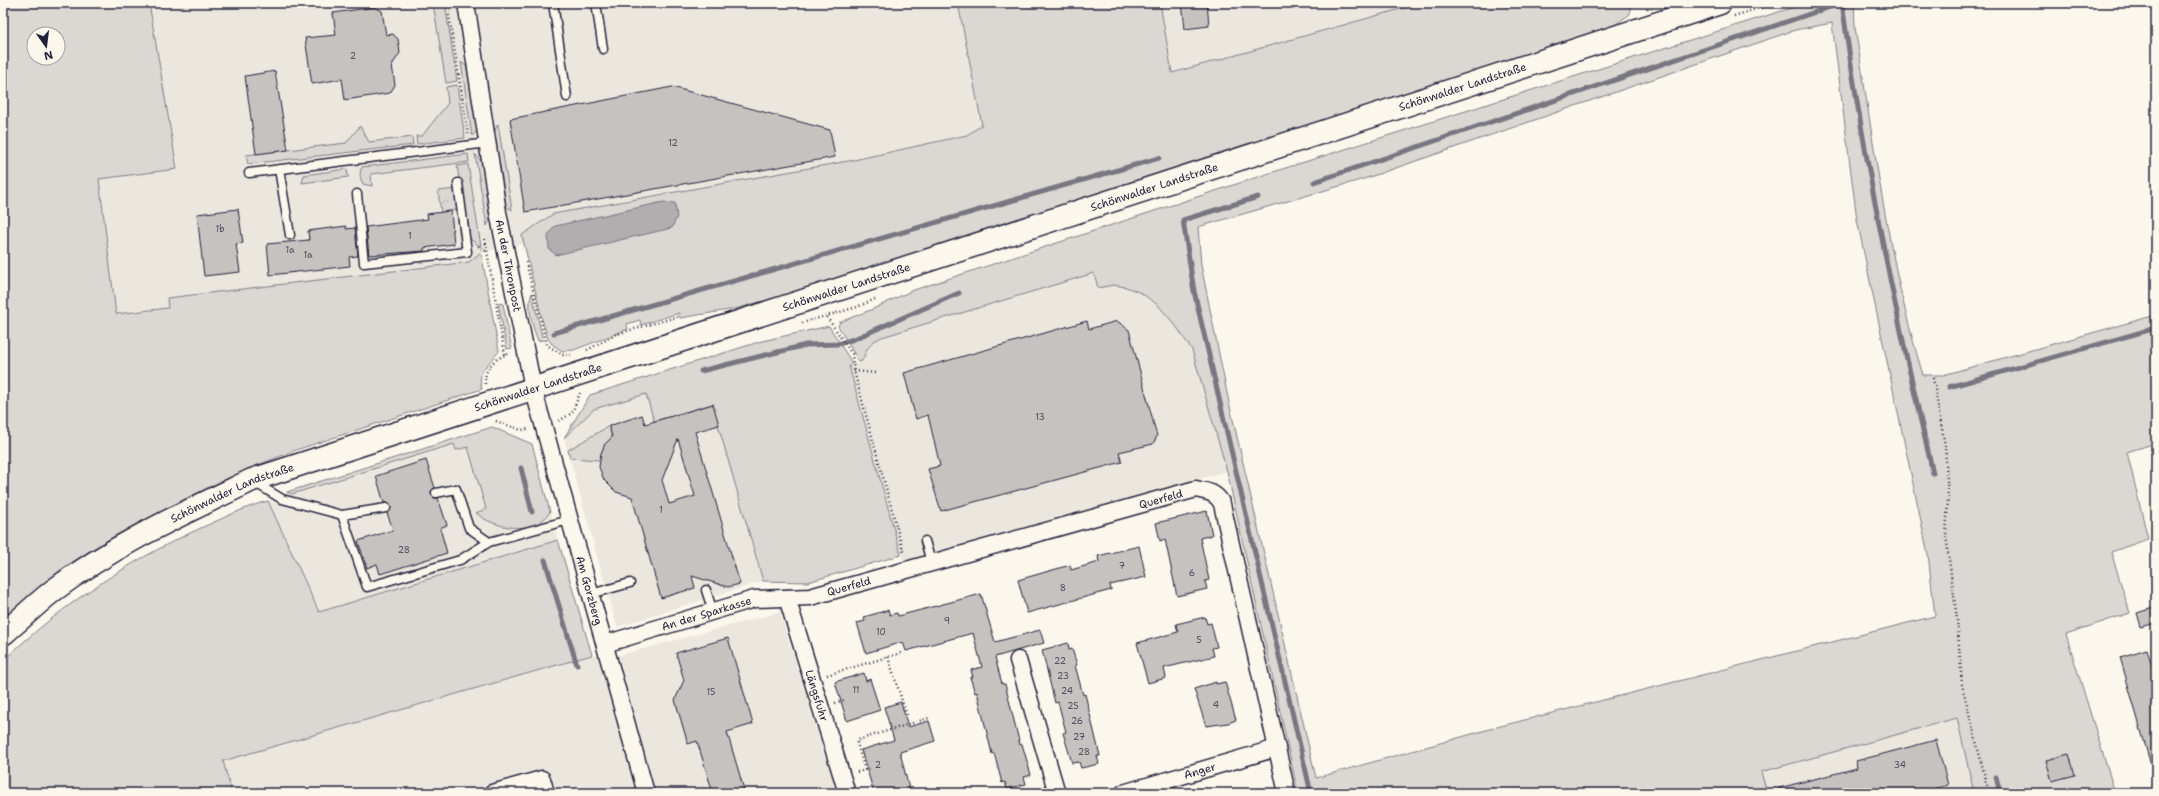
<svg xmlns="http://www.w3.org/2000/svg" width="2159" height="796" font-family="'Shantell Sans',sans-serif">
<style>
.built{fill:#ebe7df;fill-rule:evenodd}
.green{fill:#dbd8d3;stroke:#7e7d87;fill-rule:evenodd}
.park{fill:url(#park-crowns);stroke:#7e7d87}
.water{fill:#b1aeb0;stroke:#787681}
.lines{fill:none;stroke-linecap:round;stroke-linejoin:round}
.stream{stroke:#787681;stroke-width:5}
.building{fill:#c6c2c0;stroke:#22223b;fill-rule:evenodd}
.lane-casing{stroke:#22223b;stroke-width:11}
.street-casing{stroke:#22223b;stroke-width:19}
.secondary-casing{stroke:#22223b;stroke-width:25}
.path{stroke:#22223b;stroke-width:2.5;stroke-dasharray:1 3;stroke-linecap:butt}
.lane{stroke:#fbf7ec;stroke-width:8}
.street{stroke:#fbf7ec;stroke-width:16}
.secondary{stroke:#fbf7ec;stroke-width:22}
.labels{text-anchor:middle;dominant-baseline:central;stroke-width:3;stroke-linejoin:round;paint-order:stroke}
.number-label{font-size:9px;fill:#4b4a5c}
.street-label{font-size:11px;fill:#22223b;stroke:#fbf7ec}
</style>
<defs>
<pattern id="park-crowns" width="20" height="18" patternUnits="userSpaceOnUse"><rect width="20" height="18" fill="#dbd8d3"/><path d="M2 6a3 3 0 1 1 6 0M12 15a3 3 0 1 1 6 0" fill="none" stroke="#bcb9b6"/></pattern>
</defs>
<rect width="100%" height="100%" fill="#fbf7ec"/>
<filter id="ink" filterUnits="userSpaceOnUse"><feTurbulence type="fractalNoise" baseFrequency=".025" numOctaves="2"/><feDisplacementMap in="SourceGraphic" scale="8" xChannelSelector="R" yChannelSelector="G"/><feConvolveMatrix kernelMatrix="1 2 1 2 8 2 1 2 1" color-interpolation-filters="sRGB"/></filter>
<g filter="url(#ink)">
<path class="built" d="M3 3H1424L982 126 967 135 854 160 553 214 523 235 524 244 481 252 469 262 167 298 168 308 116 314ZM34 34H58V58H34Z
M1094 273 1099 287 1113 285 1126 287 1141 293 1158 305 1176 326 1192 350 1227 471 903 562 849 366 862 361 867 349 874 341 882 337Z
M646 394 713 404 763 581 617 627 564 438 594 409Z
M492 427 532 444 558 540 319 612 268 501 291 490Z
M780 612 837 793H232L222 761 592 655H620Z
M1957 718 1974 793H1767L1760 772Z"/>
<path class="green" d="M3 3H149L177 169 99 179 116 314 168 308 167 298 469 262 481 252 499 351C489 365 476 370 482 389L296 450 255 466 213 487 3 623ZM34 34H58V58H34Z
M433 3H445L457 81 446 83Z
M958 3H1160L1172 73 1422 3H1630V14L1612 27 852 276 735 309 680 318 679 313 641 325 640 320 627 324 628 329 574 350 562 351 552 344 548 339 542 319 522 235 553 214 854 160 967 135 982 125Z
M1807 3H1854L1855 27C1874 143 1888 262 1923 375H1943L2156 315V443L2127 452 2148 539 2111 552 2130 613 2066 634 2115 793H1974L1957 718 1761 772 1767 793H1298L1227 471 1192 350 1176 326 1158 305 1141 293 1126 287 1113 285 1098 288 1094 273 882 337 874 341 867 349 862 361 859 362 838 326 840 322 873 309 911 291 1273 172ZM1832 23 1857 220 1928 554 1935 616 1497 727 1316 778 1228 398 1201 265 1198 227 1364 179 1795 30Z
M461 62 467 67 478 130 472 136Z
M457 85 465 138 417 144 416 136H422L448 103 446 87Z
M498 124 512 210 506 206 494 132Z
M360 126 369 142 412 137 413 145 248 164 246 155 346 143Z
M468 154 469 162 371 174 372 186 363 184C360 179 359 172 362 167Z
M475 154 482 162 490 219 487 226Z
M468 164 481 247 469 238 457 166Z
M347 169 348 177 302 183 304 175Z
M532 293 543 340 538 341C533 327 526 308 532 293Z
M498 303 503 304 511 345 512 348 507 349Z
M829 326 852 363 849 366 901 555 808 582 763 581 712 404 654 421 646 394 594 409 564 438 590 395 762 341Z
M609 426 612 437 605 444 599 460 570 458 568 450Z
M492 427 532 444 550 512C534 536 495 529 476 513L486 509 468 447 456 450 454 444 292 494 287 492Z
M268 501 319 612 558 540 592 655 223 761 232 793H3V661C63 603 135 557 212 523 230 515 248 506 268 501Z"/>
<path class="park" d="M456 189 459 210 441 212 438 191Z"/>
<path class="water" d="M663 202 675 203 677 217 672 228 556 255 549 249 548 235 555 226Z"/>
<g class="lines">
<path class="stream" d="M1314 182 1842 3C1864 162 1896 317 1933 473
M1258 197 1183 220 1194 291 1311 793
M554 333 1159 158
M701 371 806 345 838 344 854 339 959 293
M1949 387 2156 328
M521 468 532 512
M545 560 577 665
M1996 777 2000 793"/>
</g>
<path class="building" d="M1182 3H1207L1209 26 1185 29Z
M375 7 382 11 386 35 393 34 398 39 400 53 392 65 395 85 390 93 345 100 342 79 312 84 305 38 336 35 333 13Z
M275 71 288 150 256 154 245 76Z
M672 87 830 130 835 157 525 212 510 119Z
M238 209 243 243 236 244 240 272 204 276 197 214Z
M451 211 454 244 424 248V251L369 255 366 227 428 219 427 214Z
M346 226V229L355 228 358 256 349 257 350 266 270 275 267 244 309 240 308 231Z
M1087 321 1089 329 1117 321 1129 330 1157 436 1153 444 1119 452 1122 462 941 511 928 469 940 466 928 415 916 419 904 373Z
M713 404 719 425 695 432 740 584 728 587 692 576 695 588 661 598 632 497 616 492 604 480 599 467 601 453 605 444 612 437 609 426 642 415 645 424ZM678 439 695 496 669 504 662 480Z
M426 460 435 488 431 491V494L434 498H438L447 525 440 528 447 553 380 574 377 564 367 568 358 541 393 530 387 513 391 507 388 503H384L376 476Z
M1207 511 1212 535 1200 538 1209 580 1205 581 1207 589 1177 596 1165 539 1160 541 1156 523Z
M1139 546 1146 577 1110 585 1111 590 1027 613 1018 580 1070 565 1071 570 1099 562 1098 556Z
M981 594 995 642 1040 630 1044 643 995 657 1002 684H1005L1020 745 1022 744 1031 775 1024 777 1026 784 1007 789 1005 782 1002 783 994 753 992 754 977 692 975 693 970 677H973L971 670 982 667 973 633 906 651 903 642 866 653 857 623 865 621 864 617 888 610 890 615 897 613 898 616Z
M2156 607V623L2141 627 2137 613Z
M1205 617 1207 624 1211 623 1217 647 1212 648 1214 656 1164 668 1166 678 1148 683 1137 643 1178 632 1176 624Z
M728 638 753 724 727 732 745 793H713L697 741 688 744 675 700 684 680 676 653Z
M1068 643 1069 650 1072 649 1077 665H1075L1083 695 1085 694 1100 756H1097L1099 764 1081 768 1079 762 1072 763 1063 733 1066 732 1058 702 1055 703 1042 650Z
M2147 649 2156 681V768L2152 769 2120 657Z
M864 673 866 681 870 679 880 710 847 721 835 682Z
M1216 682V684L1225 682 1236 720 1228 723 1206 726 1194 689Z
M901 702 908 727 929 721 935 741 900 752 910 793H874L861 750 894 740 884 707Z
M1936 740 1948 785 1919 793H1779V788L1857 768 1856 761Z
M2069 754 2075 775 2052 781 2046 760Z"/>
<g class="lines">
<g class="lane-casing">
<path id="lane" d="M553 3 567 97
M596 3 603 49
M279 169 290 235
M249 173 488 143
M357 194 364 263 467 252 458 183
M254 482 282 499 342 515 386 508
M436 493 456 489 469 528 489 542 569 520
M342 515 367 587 460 560 489 542
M925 541 931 562
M706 590 713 612
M591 594 630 583"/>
</g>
<g class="street-casing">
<g id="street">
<path id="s1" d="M466 3 498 212 533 388 646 793"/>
<path id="s2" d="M787 598 847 793"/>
<path id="s3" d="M605 644 754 599 810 597 1196 489C1208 492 1216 492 1222 504L1287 793"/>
<path d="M1018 660 1057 793"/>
<path d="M492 793 542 779 546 793"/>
<path id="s4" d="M1123 793 1277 748"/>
</g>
</g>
<g class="secondary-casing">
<g id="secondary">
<path id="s5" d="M3 634C20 620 36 604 54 590 114 545 184 513 252 480L1720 3"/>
</g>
</g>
<path class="path" d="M447 3 468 134
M1734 16 1775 3
M485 239 505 355
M478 246 487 252
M526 262 547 345 563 355H571
M827 317 852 354 854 371 904 554
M802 323 857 307 875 299
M587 350 617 334 680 316
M854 371 876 373
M1933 378 1945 446 1948 497 1946 536 1957 619 1962 685 1989 793
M485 384C484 367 496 357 511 353
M496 421 521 430 529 429
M559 421 572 413 580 393
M888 657 907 716
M827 675 901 653
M835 703 844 700
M865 770 857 743 858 740 929 718
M857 772 870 769"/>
<use href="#lane" class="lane"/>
<use href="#street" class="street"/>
<use href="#secondary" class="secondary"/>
</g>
</g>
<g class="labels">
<g class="number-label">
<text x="353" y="56">2</text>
<text x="673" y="143">12</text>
<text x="220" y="229">1b</text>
<text x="410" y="236">1</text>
<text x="290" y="250">1a</text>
<text x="308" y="255">1a</text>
<text x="1040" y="417">13</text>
<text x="661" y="510">1</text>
<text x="404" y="550">28</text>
<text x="1122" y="566">7</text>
<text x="1192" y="573">6</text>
<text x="1063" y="588">8</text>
<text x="947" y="621">9</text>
<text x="881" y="632">10</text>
<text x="1199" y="640">5</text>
<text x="1060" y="661">22</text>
<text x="1063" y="676">23</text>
<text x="856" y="690">11</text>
<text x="1067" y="691">24</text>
<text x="711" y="692">15</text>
<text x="1216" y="705">4</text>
<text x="1073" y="706">25</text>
<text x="1077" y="721">26</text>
<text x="1079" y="737">27</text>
<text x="1084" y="752">28</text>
<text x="878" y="765">2</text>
<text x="1900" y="765">34</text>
</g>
<g class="street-label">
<text stroke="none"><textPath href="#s5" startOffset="1567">Schönwalder Landstraße</textPath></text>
<text stroke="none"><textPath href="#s5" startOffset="1243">Schönwalder Landstraße</textPath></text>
<text stroke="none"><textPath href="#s1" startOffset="266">An der Thronpost</textPath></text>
<text stroke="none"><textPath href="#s5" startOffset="919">Schönwalder Landstraße</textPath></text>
<text stroke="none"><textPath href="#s5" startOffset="595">Schönwalder Landstraße</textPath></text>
<text stroke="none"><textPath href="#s5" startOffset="271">Schönwalder Landstraße</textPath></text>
<text stroke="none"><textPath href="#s3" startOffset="576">Querfeld</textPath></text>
<text stroke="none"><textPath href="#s3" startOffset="252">Querfeld</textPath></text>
<text stroke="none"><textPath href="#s1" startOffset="601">Am Gorzberg</textPath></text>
<text stroke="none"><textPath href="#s3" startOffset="106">An der Sparkasse</textPath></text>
<text stroke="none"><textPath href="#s2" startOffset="102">Längsfuhr</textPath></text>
<text stroke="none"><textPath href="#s4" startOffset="80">Anger</textPath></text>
</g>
</g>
<rect width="2159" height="796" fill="none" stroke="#fbf7ec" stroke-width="16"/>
<rect x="8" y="8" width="2143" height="780" fill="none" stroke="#22223b" stroke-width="1.5" filter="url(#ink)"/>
<g transform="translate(46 46) rotate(166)"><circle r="19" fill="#fbf7ec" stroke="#a4a2a5"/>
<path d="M0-3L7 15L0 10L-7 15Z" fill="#22223b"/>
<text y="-6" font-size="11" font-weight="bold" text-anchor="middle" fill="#22223b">N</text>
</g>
</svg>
